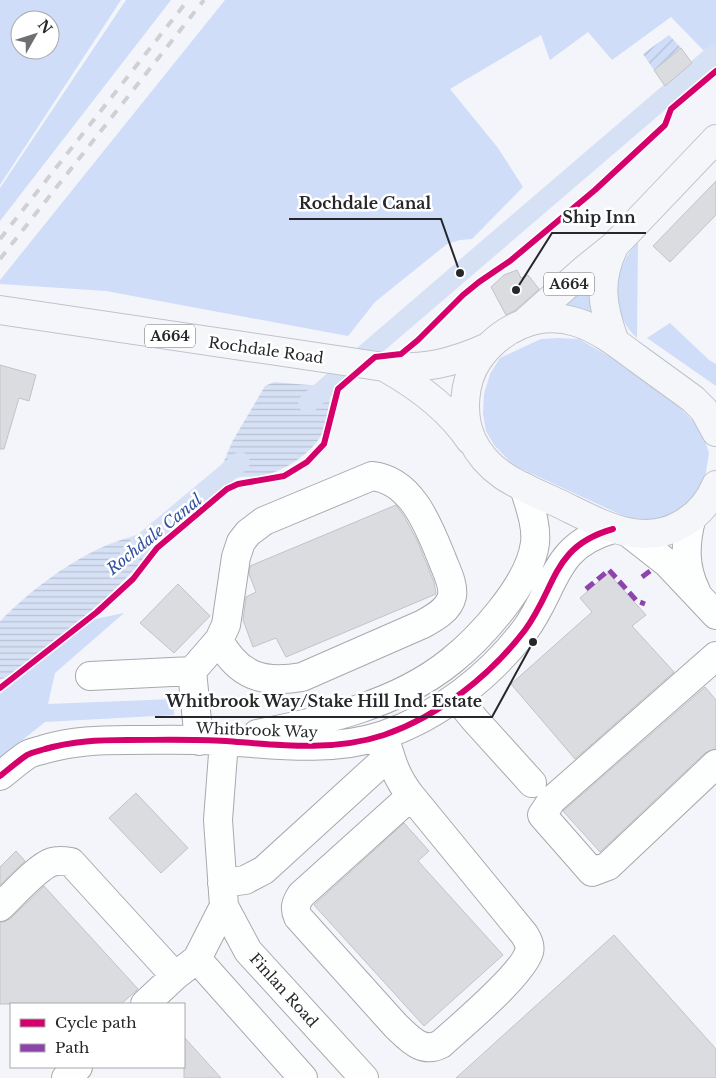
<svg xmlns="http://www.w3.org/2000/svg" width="716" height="1078" font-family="'Libre Baskerville',serif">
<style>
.grass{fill:#cfddf9;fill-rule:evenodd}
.garden{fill:url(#garden-furrows)}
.water{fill:url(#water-rules)}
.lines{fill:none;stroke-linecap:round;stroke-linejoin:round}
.canal{stroke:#d7e1f6;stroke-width:20}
.building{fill:#dadce0;stroke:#c2c3c7}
.minor-casing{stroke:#a7a9ac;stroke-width:30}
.major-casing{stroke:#c0c3ca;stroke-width:30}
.minor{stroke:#fdfefe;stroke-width:28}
.major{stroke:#f4f6f9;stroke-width:28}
.rail{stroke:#d0d0d2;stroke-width:4;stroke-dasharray:9 9;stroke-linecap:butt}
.quiet{stroke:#8e44ad;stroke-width:5;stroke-dasharray:10 5;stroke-linecap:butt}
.cycleway-casing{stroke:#fff;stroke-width:9}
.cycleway{stroke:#d6006c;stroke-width:6}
.labels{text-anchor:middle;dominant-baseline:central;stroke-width:5;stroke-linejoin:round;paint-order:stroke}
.shield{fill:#fff;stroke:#67686a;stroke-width:1}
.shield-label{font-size:14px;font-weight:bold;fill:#26272a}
.street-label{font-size:15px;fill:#26272a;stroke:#fff}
.water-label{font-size:16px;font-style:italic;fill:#30509f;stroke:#fff}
.leader{fill:none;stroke:#26272a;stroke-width:2}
.callout-dot{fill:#26272a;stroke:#fff;stroke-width:2}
.callout-label{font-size:16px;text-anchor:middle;font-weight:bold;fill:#26272a;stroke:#fff;stroke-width:5;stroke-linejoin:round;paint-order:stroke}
</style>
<defs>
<pattern id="garden-furrows" width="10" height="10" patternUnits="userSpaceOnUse" patternTransform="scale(1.25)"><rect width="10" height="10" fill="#cfddf9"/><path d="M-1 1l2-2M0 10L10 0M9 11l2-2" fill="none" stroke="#b2bed6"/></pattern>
<pattern id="water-rules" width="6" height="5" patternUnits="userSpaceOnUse" patternTransform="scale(1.25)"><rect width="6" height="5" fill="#d7e1f6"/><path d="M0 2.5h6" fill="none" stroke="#b8c1d3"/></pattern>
</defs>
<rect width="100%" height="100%" fill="#f3f5fa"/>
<path class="grass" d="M0 0H121L0 185ZM20 20H50V50H20Z
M126 0H171L0 221V188Z
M225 0H716V45L706 53 671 17 612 60 588 32 550 60 541 35 450 89 498 148 523 187 472 239 460 240 447 244 375 302 348 336 106 291 0 284V280Z
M638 242 637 338C609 314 613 266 638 242Z
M593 272 598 315 583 309 560 307Z
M670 323 709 360 716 364V386L647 338Z
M558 338 579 339 615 360 677 405 701 429 709 453 704 484 689 503 661 520 628 518 513 465 494 445 486 431 483 414 484 394 490 374 500 358 541 339Z
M124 613 55 673 48 704 174 699V715L45 722 0 758V694L91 620Z"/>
<path class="garden" d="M669 35 681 48 654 70 643 54Z"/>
<path class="water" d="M274 382 332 387C329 401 328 416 324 429 317 450 285 471 265 475 249 479 238 473 224 483L215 474 222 466 232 442 265 386Z
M146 532 154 542 139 565 106 598 40 654 12 674 0 680V622L2 619C30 591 63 566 98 549 113 542 130 537 146 532Z"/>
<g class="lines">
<path class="canal" d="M308 403 716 53
M130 554 240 462"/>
</g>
<path class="building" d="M681 48 692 63 665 86 654 70Z
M716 181V215L670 262 653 246Z
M517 270 521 278 528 275 539 289 516 310 506 315 491 287 504 275Z
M0 365 36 375 29 401 19 398 4 449H0Z
M396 505 404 516 417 540 434 582 436 594 286 657 276 638 253 647 243 620 246 597 256 592 249 574 250 566Z
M608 573 646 615 632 626 674 672 575 759 511 684 592 612 580 598Z
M178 584 210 616 174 653 140 623Z
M705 687 716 700V749L705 753 600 852 563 811Z
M136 793 188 848 161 873 109 818Z
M404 823 429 851 418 861 503 955 424 1026 314 905Z
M16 851 25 861 0 885V867Z
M44 886 138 989 121 1004H0V922H4L11 918Z
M614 935 716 1049V1078H456Z
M184 1037 221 1078H184Z"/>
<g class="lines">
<g class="minor-casing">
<path id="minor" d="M691 520C685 544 684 567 696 591
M630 534 667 563 716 615
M716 656 552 800 542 815 592 872 608 866 716 764
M90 676 192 671
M456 697 475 720 532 783
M257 734C323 721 397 705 451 661 470 646 486 629 501 610 516 591 532 567 535 543 537 524 529 505 524 487
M384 735C391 759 395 776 411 796L524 934C527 939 531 945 529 952 522 975 461 1026 441 1044 422 1054 410 1039 396 1026L298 917C294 908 296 903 301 895L411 796
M199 741 192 671 219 640 226 625 236 557 241 542 248 533 264 521 372 476C412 480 429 527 442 559 446 570 454 584 452 596 449 610 434 618 423 624L302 677C263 684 238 676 219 640
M224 741 218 820 224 906 248 951 364 1078
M0 776C9 769 18 761 27 755 32 752 39 751 45 749 73 741 99 740 127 740 160 740 193 739 226 741 278 745 333 752 384 735 439 716 490 676 525 630 557 586 552 546 613 529
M222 883 245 880 264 870 390 755
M0 907C12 896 37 867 52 862 58 860 65 861 71 862L175 976
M197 959 303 1078
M145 1004 175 976 197 959 224 906
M66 1078 78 1067"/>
</g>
<g class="major-casing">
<path id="major" d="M615 245C597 280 602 307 615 342
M0 310 384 367C425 369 450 364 488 347
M523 324 584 270 615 245 716 139
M386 368C418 386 449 409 470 440
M716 432 704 410 693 399C675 386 656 372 638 359 619 345 599 329 576 322 538 310 499 329 478 360 463 382 461 416 472 440 490 477 524 487 558 503 598 522 640 549 682 524 698 515 709 502 716 485"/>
</g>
<use href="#minor" class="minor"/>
<use href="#major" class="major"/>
<path class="rail" d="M0 239 188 0
M0 259 204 0"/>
<path class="quiet" d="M642 577 654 568
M586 589 609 570 637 601 645 604"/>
<g class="cycleway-casing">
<path id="cycleway" d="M0 688 97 612 133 579 157 548 227 489 238 484 284 476 307 462 324 444 338 389 375 357 401 354 418 340 463 295 479 282 510 261 595 190 665 125 671 109 716 71
M0 776C9 769 18 761 27 755 32 752 39 751 45 749 73 741 99 740 127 740 160 740 193 739 226 741 278 745 333 752 384 735 439 716 490 676 525 630 557 586 552 546 613 529"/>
</g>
<use href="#cycleway" class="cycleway"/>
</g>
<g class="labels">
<g class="shield">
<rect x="544" y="272.5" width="50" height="23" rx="4"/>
<rect x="145" y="324.5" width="50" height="23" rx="4"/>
</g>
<g class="shield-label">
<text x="569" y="284">A664</text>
<text x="170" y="336">A664</text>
</g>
<g class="street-label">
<text transform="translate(266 350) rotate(8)">Rochdale Road</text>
<text transform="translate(257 730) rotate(2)">Whitbrook Way</text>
<text transform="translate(284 990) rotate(48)">Finlan Road</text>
</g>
<g class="water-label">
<text transform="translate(154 534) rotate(-39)">Rochdale Canal</text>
</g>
</g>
<path class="leader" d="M460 273L441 219H289M516 290L552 233H646M533 642L492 717H155"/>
<g class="callout-dot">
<circle cx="460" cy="273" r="5"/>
<circle cx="516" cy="290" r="5"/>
<circle cx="533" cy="642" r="5"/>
</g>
<g class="callout-label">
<text x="365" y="209">Rochdale Canal</text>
<text x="599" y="223">Ship Inn</text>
<text x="324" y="707">Whitbrook Way/Stake Hill Ind. Estate</text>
</g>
<rect x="10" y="1003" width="175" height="65" fill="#ffffff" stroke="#a8a9aa"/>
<rect x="20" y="1019" width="25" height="8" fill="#d6006c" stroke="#a8a9aa"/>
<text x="55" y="1028" font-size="15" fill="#26272a">Cycle path</text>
<rect x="20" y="1044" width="25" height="8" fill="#8e44ad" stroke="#a8a9aa"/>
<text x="55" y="1053" font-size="15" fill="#26272a">Path</text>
<g transform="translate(35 35) rotate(51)"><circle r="24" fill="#ffffff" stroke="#a8a9aa"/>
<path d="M0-4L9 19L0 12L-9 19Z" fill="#6e6f73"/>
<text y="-8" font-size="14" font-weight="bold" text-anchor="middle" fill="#26272a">N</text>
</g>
</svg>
